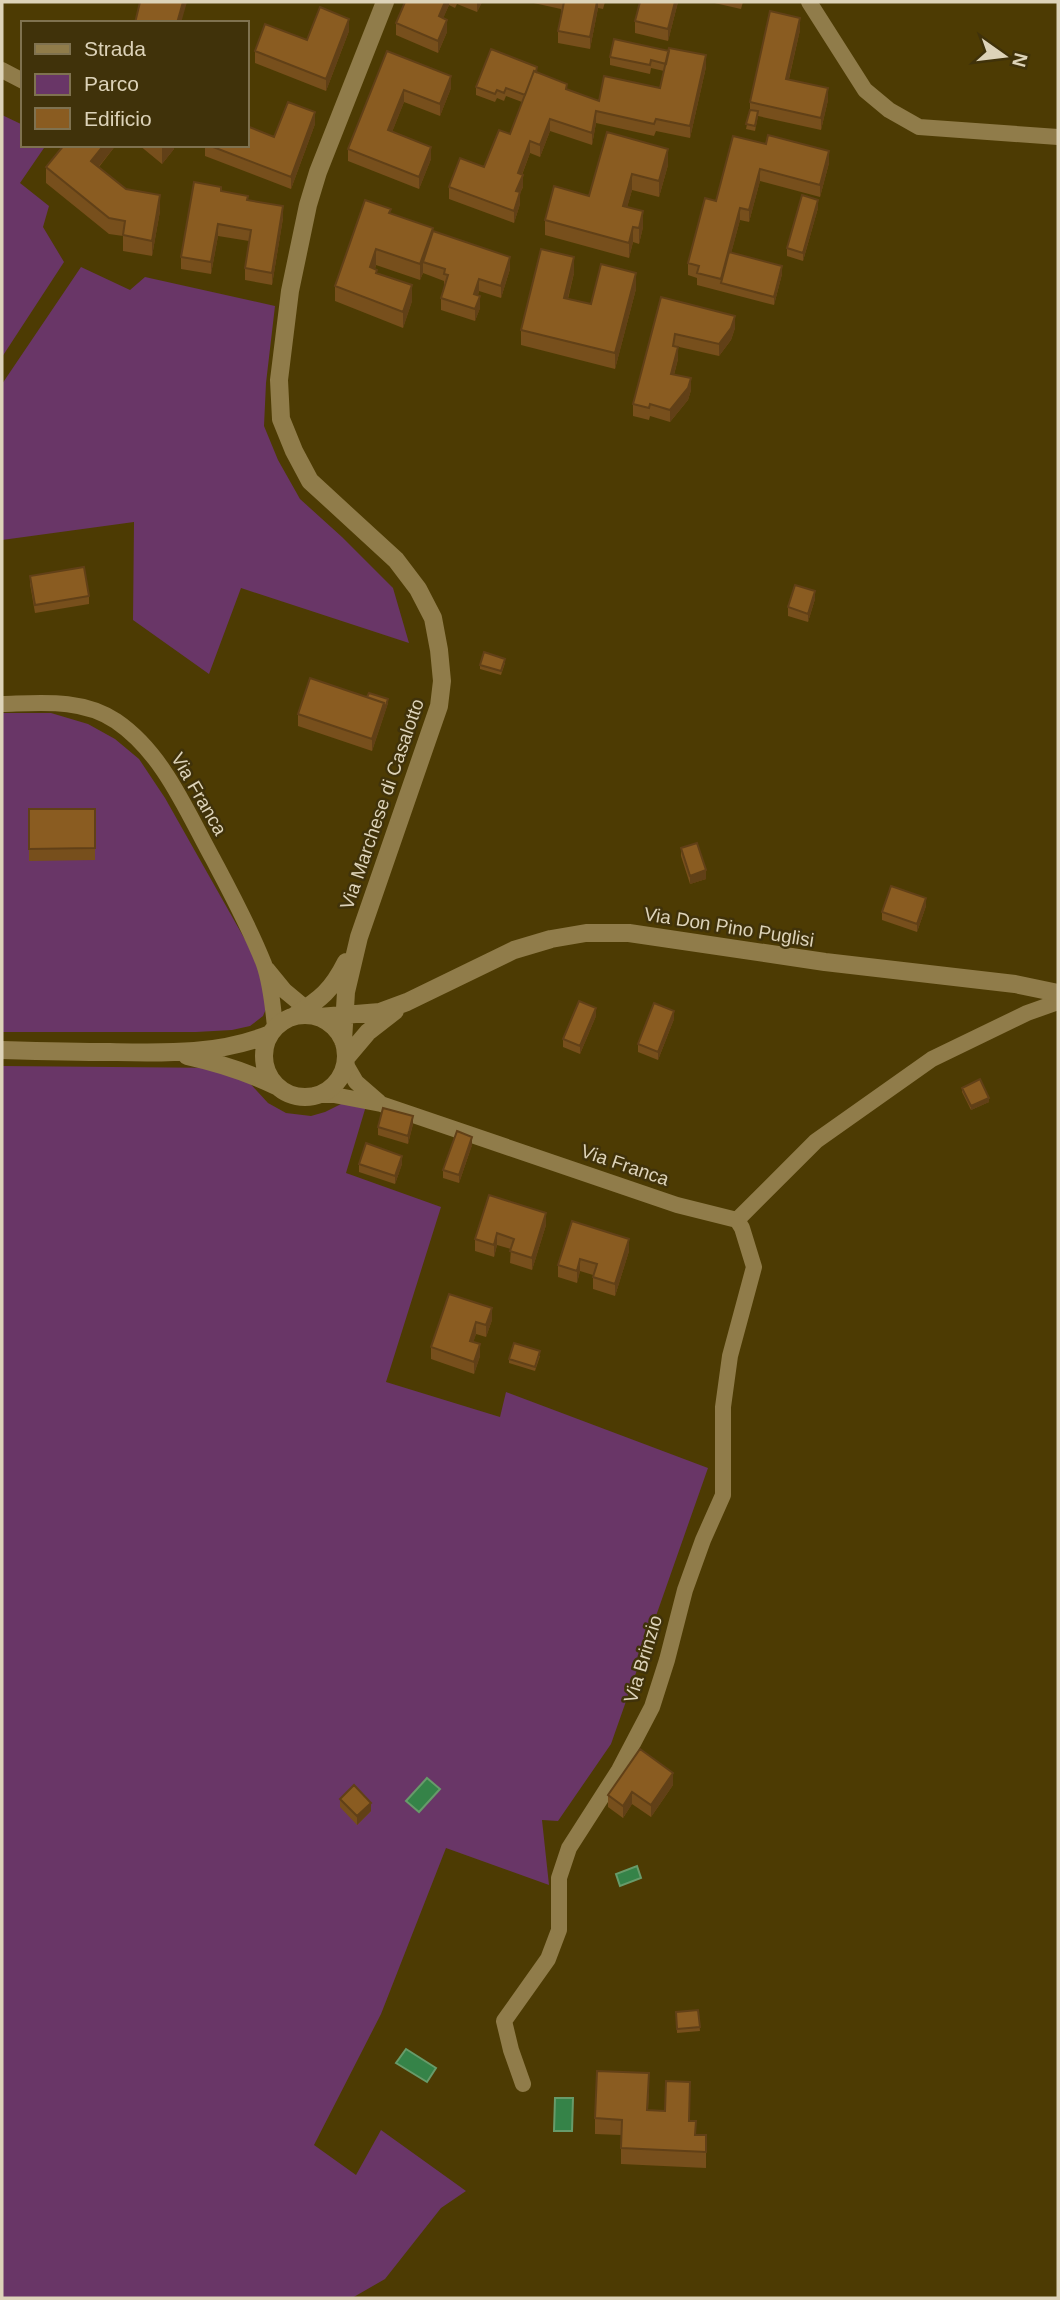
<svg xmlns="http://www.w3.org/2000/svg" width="1060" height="2300" font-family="Helvetica,sans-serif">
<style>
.green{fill:#693667}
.water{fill:#358348;stroke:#679b6a;stroke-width:2}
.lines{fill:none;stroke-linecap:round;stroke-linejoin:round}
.minor{stroke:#907c4a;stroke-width:16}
.tertiary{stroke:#907c4a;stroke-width:18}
.wall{fill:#774f1c}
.shaded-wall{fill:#614017}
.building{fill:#8a5c21;stroke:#614017;stroke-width:2}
.labels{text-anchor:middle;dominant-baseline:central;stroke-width:5;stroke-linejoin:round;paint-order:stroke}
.street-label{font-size:19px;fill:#ddd3b9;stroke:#40320a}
</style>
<rect width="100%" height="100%" fill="#4d3b03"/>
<path class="green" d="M2 115 23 125V145H46L20 183 49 206 43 227 64 262 2 357Z
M81 267 130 290 145 277 275 306 266 383 264 426 278 460 300 499 342 537 393 588 409 643 241 588 209 674 133 620 134 522 2 540V384Z
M2 713H51L88 724 115 739 139 759 165 798 260 966 268 1004 263 1016 250 1026 232 1030 196 1032H2Z
M2 1066 226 1068 244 1077 268 1103 286 1113 311 1116 325 1112 345 1102 366 1106 346 1173 441 1207 386 1382 500 1417 506 1392 708 1468 611 1744 558 1821 542 1820 549 1885 446 1848 381 2014 314 2145 356 2175 381 2130 466 2191 441 2208 385 2279 352 2298H2Z"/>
<path class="water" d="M427 1778 440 1789 419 1812 406 1801Z
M637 1866 641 1878 620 1886 616 1874Z
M406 2049 436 2068 427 2082 396 2063Z
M555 2098H573L572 2131H554Z"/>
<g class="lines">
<path class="minor" d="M809 2 865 90 889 110 919 127 1058 137
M2 70 23 81
M2 704C40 703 82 698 116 721 163 753 186 810 213 859 231 893 250 928 264 964 271 984 273 1007 275 1027
M267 969 285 991 315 1016
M345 1063 356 1082 379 1102
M316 1095H334L381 1104 677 1205 737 1220
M737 1220 816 1141 932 1059 1027 1013 1058 1002
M523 2084 511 2050 504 2021 548 1959 559 1930V1878L569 1848 619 1770 652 1707 667 1660 685 1590 703 1540 723 1495V1407L730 1356 754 1267 742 1228 737 1220"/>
<path class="tertiary" d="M264 1056a41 41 0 1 1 82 0a41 41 0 1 1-82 0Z
M294 1016C321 999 332 990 346 962
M319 1017 380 1012 407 1002 514 950 551 939 586 933H629L825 962 1015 984 1058 993
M343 1041 346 992 359 937 439 706 442 681 439 650 433 618 418 589 396 560 310 481 294 451 281 419 279 380 290 291 308 205 318 172 385 2
M2 1050C38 1051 74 1052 110 1052 164 1053 219 1055 270 1034
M187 1056C219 1063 247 1072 276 1086
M346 1058 368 1032 395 1011"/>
</g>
<path class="wall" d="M405 2H482L477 12 457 4 455 8 449 5 443 18 447 32 438 53 396 35V23Z
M529 2H605L603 9 598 8 590 49 558 43V31L562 14 561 13V9Z
M640 2H678L668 41 635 33V21Z
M710 2H743L741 9Z
M800 30 789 79 828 100 821 130 758 116 755 131 746 129 750 110V102Z
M349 31 326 91 255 63V51Z
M614 39 706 67 690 138 656 131 654 136 596 123 592 145 550 131 540 157 530 153 522 175 523 187 520 193V204L514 223 449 199V187L484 167 510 134 522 102 506 96 504 101 497 98 495 102 476 95V87L537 72 567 89 599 101 660 88 664 71 651 68 650 74 610 65V57Z
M387 51 451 88 440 116 404 102 392 132 431 159 419 189 348 161V149Z
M315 124 291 189 205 156V145H247Z
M607 132 668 165 659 197 632 190 627 207 643 227 639 244 633 242 629 258 545 235V220L589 196Z
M733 136 829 163 820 197 760 181 749 222 740 220 731 253 782 274 774 305 697 285V278L688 275V263L716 201Z
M64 145H116L99 167 126 189 160 211 152 256 123 251V236L109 234 46 183V167Z
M139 145H174V149L162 164Z
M221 191 248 200 283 218 272 285 245 280V268L249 241 218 236 211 274 181 269V257Z
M818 208 803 261 787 256V248Z
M391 213 433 231 510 269 501 298 479 291 478 295 480 308 475 321 441 310V298L445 286H444V281L423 273 420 280 376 265 375 269 377 273 412 301 403 328 335 301V286Z
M574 273 568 299 591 304 636 289 615 369 521 345V330Z
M661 297 735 328 731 340 719 356 675 346 678 359 674 375 691 390 688 400 670 422 650 416 649 420 633 416V404Z
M30 576 89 596V604L35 613 30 584Z
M815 599 808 622 788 616V607Z
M505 663 501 675 480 669V665Z
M367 697 388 703 372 751 298 726V714Z
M29 809H95V860L29 861Z
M681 848 706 879 690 884 681 856Z
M926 906 917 932 882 920V912Z
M596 1016 580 1054 563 1047V1039Z
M674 1019 658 1060 638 1052V1044Z
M962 1088 989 1102 971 1110 962 1092Z
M413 1124 408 1144 378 1135V1127Z
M472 1145 459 1183 443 1178V1170Z
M359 1164H402L395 1184 359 1172Z
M489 1195 546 1225 532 1270 510 1263 511 1249 497 1245 494 1257 475 1251V1239Z
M572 1221 629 1251 615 1296 593 1289V1275L580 1271 577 1283 558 1277V1265Z
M449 1294 492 1320 486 1337 476 1334 473 1342 480 1356 474 1374 431 1359V1347Z
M540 1356 535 1371 509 1363V1359Z
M673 1785 651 1817 632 1804 623 1818 608 1807V1795Z
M340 1799 371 1811 357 1825 340 1807Z
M698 2010 700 2031 677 2033 676 2012Z
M649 2089 648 2110 665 2111 690 2098 689 2121 696 2135 706 2151V2168L621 2164V2135L595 2134V2118Z"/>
<path class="shaded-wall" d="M183 2H187L181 23H177Z
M445 2H449V5L439 28V16Z
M477 2H482L477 12Z
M597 2H598V8L590 49V37Z
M675 2H678L668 41V29Z
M800 18V30L786 91V79Z
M349 19V31L326 91V79Z
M447 20V32L438 53V41Z
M706 55V67L690 138V126Z
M451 76V88L440 116V104Z
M828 88V100L821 130V118Z
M404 90V102L388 142V130Z
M596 111V123L592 145V133Z
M315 112V124L291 189V177Z
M550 119V131L540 157V145Z
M530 141V153L518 185V173Z
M104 145H116L91 176V161Z
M164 145H174V149L162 164V148Z
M431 147V159L419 189V177Z
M668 149V165L659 197V181Z
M829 151V163L820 197V185Z
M760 169V181L749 222V210Z
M632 174V190L623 222V206Z
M523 175V187L520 193V204L514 223V211L516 191Z
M160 195V211L152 256V241Z
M818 200V208L803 261V253Z
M283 206V218L272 285V273Z
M740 208V220L723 284 721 283V279Z
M643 211V227L639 244V228Z
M218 224V236L211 274V262Z
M633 227V242L629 258V243Z
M433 228V243L423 262V273L420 280V264Z
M376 249V265L370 283V267Z
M510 257V269L501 298V286Z
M574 257V273L564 313V298Z
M782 266V274L774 305V297Z
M636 273V289L615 369V353Z
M479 279V291L474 306V294Z
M412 285V301L403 328V312Z
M480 296V308L475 321V309Z
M735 316V328L731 340 719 356V344Z
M678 347V359L671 386V374Z
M691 378V390L688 400 670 422V410Z
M815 591V599L808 622V614Z
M388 699V703L372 751V739L384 703Z
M706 870V879L690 884V876Z
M926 898V906L917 932V924Z
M596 1008V1016L580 1054V1046Z
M674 1011V1019L658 1060V1052Z
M989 1098V1102L971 1110V1106Z
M413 1116V1124L408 1144V1136Z
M472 1137V1145L459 1183V1175Z
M402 1156V1164L395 1184V1176Z
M546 1213V1225L532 1270V1258Z
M497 1233V1245L494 1257V1245Z
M629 1239V1251L615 1296V1284Z
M580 1259V1271L577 1283V1271Z
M492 1308V1320L486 1337V1325Z
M476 1322V1334L470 1353V1341Z
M480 1344V1356L474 1374V1362Z
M673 1773V1785L651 1817V1805Z
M632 1792V1804L623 1818V1806Z
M371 1803V1811L357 1825V1816Z"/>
<path class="building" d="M140 2H183L177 23H135Z
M405 2H445L439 16 447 20 438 41 396 23Z
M563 2H597L590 37 558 31 564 2Z
M640 2H675L668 29 635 21Z
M320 7 349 19 326 79 255 51 265 24 307 40Z
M770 11 800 18 786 79 828 88 821 118 750 102Z
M614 39 669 51 666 64 651 60 650 65 610 57Z
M669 48 706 55 690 126 656 119 654 124 596 111 592 133 550 119 540 145 530 141 518 173 523 175 516 191 520 192 514 211 449 187 460 158 484 167 499 130 510 134 534 71 567 84 566 89 599 101 604 76 660 88Z
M491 49 537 67 536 72 534 71 525 95 506 88 504 93 497 90 495 94 476 87Z
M387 51 451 76 440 104 404 90 388 130 431 147 419 177 348 149Z
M288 102 315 112 291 177 208 145H247V126L274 137Z
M750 110 758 111 755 126 746 124Z
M607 132 668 149 659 181 632 174 623 206 643 211 639 228 633 227 629 243 545 220 554 186 589 196Z
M768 135 829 151 820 185 760 169 749 210 740 208 721 279 697 273 699 266 688 263 705 198 716 201 733 136 766 144Z
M64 145H104L91 161 126 189 160 195 152 241 123 235 125 221 109 218 46 167Z
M194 182 221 187V191L248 196 247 200 283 206 272 273 245 268 251 230 218 224 211 262 181 257Z
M802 195 818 200 803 253 787 248Z
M365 200 391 209 389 213 433 228 420 264 376 249 370 267 377 270 376 273 412 285 403 312 335 286Z
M433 231 510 257 501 286 479 279 474 294 480 296 475 309 441 298 448 275 444 274 445 269 423 262Z
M541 249 574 257 564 298 591 304 601 264 636 273 615 353 521 330Z
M729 252 782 266 774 297 721 283Z
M661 297 735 316 731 328 719 344 675 334 673 346 678 347 671 374 691 378 688 388 670 410 650 404 649 408 633 404Z
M84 567 89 596 35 605 30 576Z
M795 585 815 591 808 614 788 607Z
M484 652 505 659 501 671 480 665Z
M310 678 384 703 372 739 298 714Z
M369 693 388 699 384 711V703L367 697Z
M29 809H95V848L29 849Z
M697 843 706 870 690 876 681 848Z
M891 886 926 898 917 924 882 912Z
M579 1001 596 1008 580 1046 563 1039Z
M654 1003 674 1011 658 1052 638 1044Z
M980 1079 989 1098 971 1106 962 1088Z
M383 1108 413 1116 408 1136 378 1127Z
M457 1131 472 1137 459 1175 443 1170Z
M366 1143 402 1156 395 1176 359 1164Z
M489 1195 546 1213 532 1258 510 1251 514 1239 497 1233 494 1245 475 1239Z
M572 1221 629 1239 615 1284 593 1277 597 1264 580 1259 577 1271 558 1265Z
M449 1294 492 1308 486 1325 476 1322 470 1341 480 1344 474 1362 431 1347Z
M514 1343 540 1351 535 1367 509 1359Z
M640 1749 673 1773 651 1805 632 1792 623 1806 608 1795Z
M354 1785 371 1803 357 1816 340 1799Z
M698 2010 700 2027 677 2029 676 2012Z
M597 2071 649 2073 647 2110 665 2111 666 2081 690 2082 689 2121H696L695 2135H706V2152L621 2148 622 2120 595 2118Z"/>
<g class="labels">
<g class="street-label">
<text transform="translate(199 794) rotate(60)">Via Franca</text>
<text transform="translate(382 804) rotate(-71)">Via Marchese di Casalotto</text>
<text transform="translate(729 927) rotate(9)">Via Don Pino Puglisi</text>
<text transform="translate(625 1165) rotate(19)">Via Franca</text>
<text transform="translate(643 1659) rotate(-73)">Via Brinzio</text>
</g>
</g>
<rect width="1060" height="2300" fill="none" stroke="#ddd3b9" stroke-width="7"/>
<rect x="21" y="21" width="228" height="126" fill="#40320a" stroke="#7f7250" stroke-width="2"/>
<rect x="35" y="44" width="35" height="10" fill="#907c4a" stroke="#7f7250" stroke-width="2"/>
<text x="84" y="56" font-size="21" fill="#ddd3b9">Strada</text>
<rect x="35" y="74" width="35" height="21" fill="#693667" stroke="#7f7250" stroke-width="2"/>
<text x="84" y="91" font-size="21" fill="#ddd3b9">Parco</text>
<rect x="35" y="108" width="35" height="21" fill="#8a5c21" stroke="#7f7250" stroke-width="2"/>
<text x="84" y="126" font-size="21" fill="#ddd3b9">Edificio</text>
<g transform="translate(1004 56) rotate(104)" stroke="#40320a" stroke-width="5" paint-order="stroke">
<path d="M0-5L12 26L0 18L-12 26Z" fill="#ddd3b9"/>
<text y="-10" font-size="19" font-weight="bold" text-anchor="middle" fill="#ddd3b9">N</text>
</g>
</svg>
